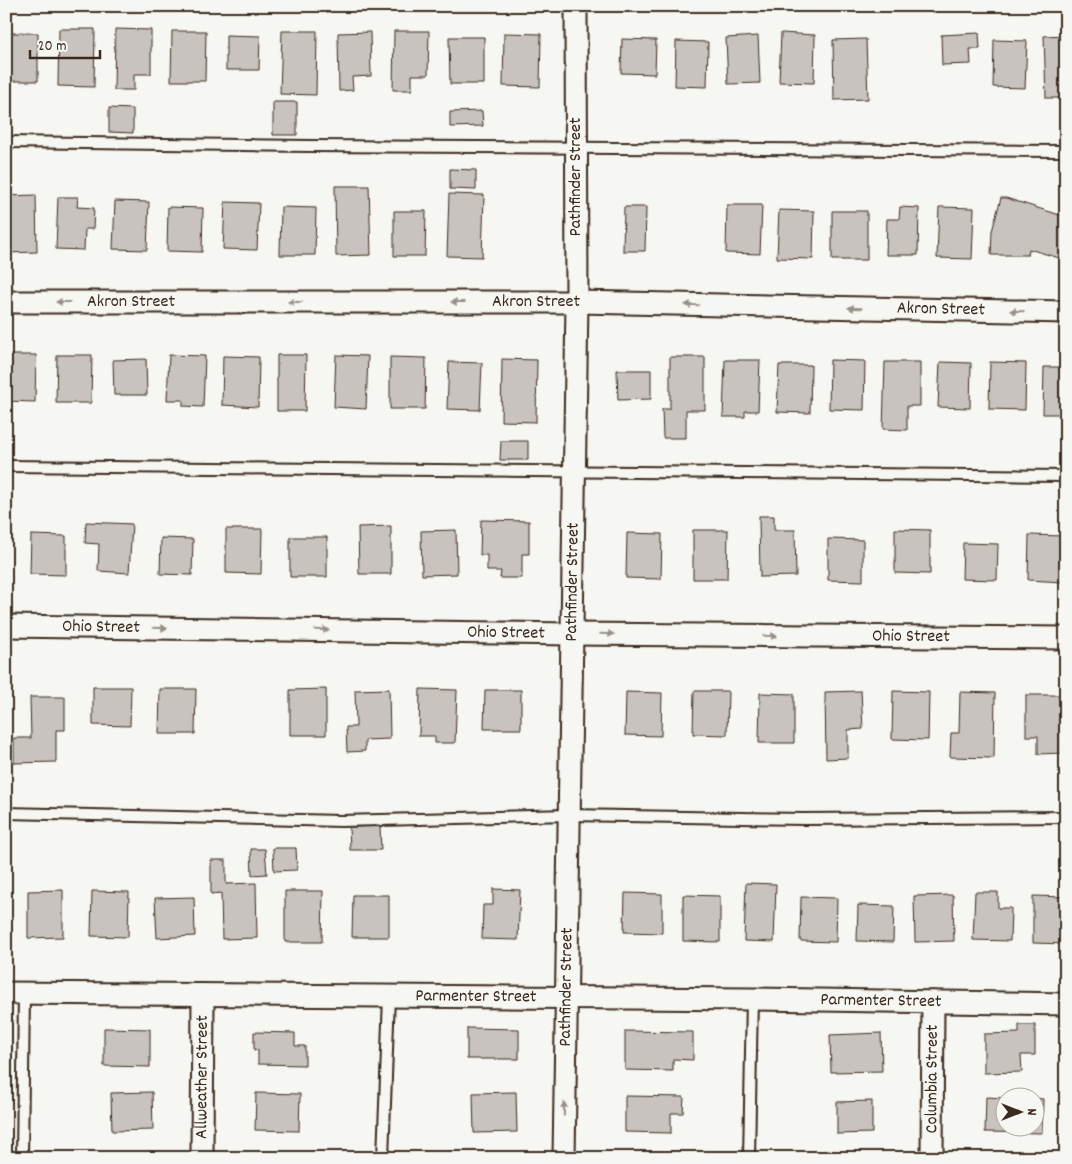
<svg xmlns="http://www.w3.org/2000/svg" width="1072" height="1164" font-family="Dekko,sans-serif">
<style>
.building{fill:#c8c3be;stroke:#3b2a1e}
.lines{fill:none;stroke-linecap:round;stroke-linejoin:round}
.service-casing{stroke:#3b2a1e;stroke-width:14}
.minor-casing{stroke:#3b2a1e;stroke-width:25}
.service{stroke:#f6f6f2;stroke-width:10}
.minor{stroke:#f6f6f2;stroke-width:21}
.oneway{fill:#989088}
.labels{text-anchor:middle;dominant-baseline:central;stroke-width:5;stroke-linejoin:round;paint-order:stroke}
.street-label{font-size:18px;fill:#3b2a1e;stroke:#f6f6f2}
</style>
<rect width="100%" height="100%" fill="#f6f6f2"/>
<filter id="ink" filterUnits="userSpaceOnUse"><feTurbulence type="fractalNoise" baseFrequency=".02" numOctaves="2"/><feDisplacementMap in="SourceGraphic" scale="10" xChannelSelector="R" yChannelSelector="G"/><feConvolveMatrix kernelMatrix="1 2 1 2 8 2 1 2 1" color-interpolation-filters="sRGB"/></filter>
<g filter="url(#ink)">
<path class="building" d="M59 29H95L94 87 58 86Z
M115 29 151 30V74H134V90H114Z
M172 31H206L205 81H171Z
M282 31H317L316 95 280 94Z
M394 31H429L428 75H412V90H393Z
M370 32 371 76 352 77 353 90 339 91 338 33Z
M6 33H38V81H6Z
M504 33 541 34 540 87 503 86Z
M781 33 815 35 814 83 779 82Z
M979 33 980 49H970L971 64 942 65 941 35Z
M226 35 260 36 259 70H226Z
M1066 35 1065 98H1046L1044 36Z
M758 36 760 83 728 84 726 38Z
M449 37H484V84H450Z
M622 39 656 40 655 74 621 73Z
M866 39 868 99 834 100 833 40Z
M994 40 1027 41 1025 88 993 87Z
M676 41 708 42 707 87 675 86Z
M273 102H297V135H273Z
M109 108 133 109V133L109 132Z
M482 111 483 126 450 127V112Z
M450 169 476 170V190L450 189Z
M335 186H369L371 255 336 256Z
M449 194 484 195 482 257 447 256Z
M36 195 37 252 6 253V196Z
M58 197H78L77 207 94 208 93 229H85L84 250 56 249Z
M1001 198H1006L1066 217V260L1029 249 1028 255H991L992 231Z
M115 201 149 202 147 250 113 249Z
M225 202 259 203 257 250 223 249Z
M727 205H762L760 254 726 253Z
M168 207 203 208 202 252 167 251Z
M281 207 316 208 315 255H280Z
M624 207H646L645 251H623Z
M900 207 919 208 918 255H886L887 219H899Z
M939 207 974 208 972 259 937 258Z
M779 210 814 211 813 259 777 258Z
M394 211H426L425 256H394Z
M832 211H867V260H832Z
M6 355H36L35 402 6 401Z
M57 355H92L91 403H56Z
M169 355 205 356 203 407 183 406V400H167Z
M277 355H306L305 411H277Z
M336 355 368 356 366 409 334 407Z
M223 356 259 357 258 407 222 405Z
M390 357 426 358 425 409H390Z
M670 357H705V410H686V438H663L662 409H670Z
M146 359 147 395H114L113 360Z
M502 359 537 360 536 422 501 421Z
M725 360H760L758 411H745V417H723Z
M830 360 865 361 864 410 829 409Z
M449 362 482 363 480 410 447 409Z
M885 362H920V406H907V430L883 429Z
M940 362 971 363 970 408 938 407Z
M990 362 1026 363 1025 410 989 409Z
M779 365H811L810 413 777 412Z
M1044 367H1066V414H1043Z
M617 370H651V399L618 400Z
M501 441H528V460H500Z
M759 516H774V530H795L796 576 760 577Z
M481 520 529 521V554H522V578H500L501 571H487V555H480Z
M86 522 132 524 129 573 98 571 99 544 85 543Z
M391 526V574H359L358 527Z
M226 529H262L261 574 226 573Z
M895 529 930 530V574L895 573Z
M456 530 457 574 422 575 421 531Z
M693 530H728L727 579H693Z
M627 533 662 534 661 579 626 578Z
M31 535 66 536V575L30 574Z
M1029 535 1064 536 1063 582 1028 580Z
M290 537H327V577H290Z
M161 538 193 539 192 575 160 574Z
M828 539 863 540V581L828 580Z
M963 543 998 544 997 580 962 579Z
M93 687H131L130 726 93 725Z
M160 689H196L195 734H159Z
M326 689V735H290V690Z
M389 689 390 739 365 740V751L347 752 346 727H356L355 690Z
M420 689 457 690 455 743H435V736H419Z
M485 690H521V729H484Z
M694 691H728L727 735 693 734Z
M861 691 863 729 848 730V758L826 759 825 692Z
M893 691 929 692 928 740 892 739Z
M626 692 662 693 661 736 625 735Z
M960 692 995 693 994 758 950 757 951 733H959Z
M760 693 794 694V743H759Z
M1026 695H1061L1062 753 1038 754V736H1026Z
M30 697H65V730H56V762L14 763V738H31Z
M380 826 381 850H350L349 827Z
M273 848H296L297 870 274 871Z
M251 849H265L267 874 252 875Z
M211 860H226V884L256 883 257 938 222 939 221 893 211 894Z
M746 883 776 884 774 942 744 941Z
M493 889 520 890 518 940 482 939 483 905H493Z
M63 890V937L28 938V891Z
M92 891 129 892 128 937 91 936Z
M285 891H323L322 942H285Z
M975 892H998V908H1011L1010 941 973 940Z
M625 893 662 894V933L624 932Z
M353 895H389V937H352Z
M683 895 720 896V942L683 941Z
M953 895 954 941 915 942 914 896Z
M1033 896 1066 897V944L1033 943Z
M194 897 195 936 157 938 155 898Z
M801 897 837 898 836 942 800 941Z
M858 905 894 906 893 942 857 941Z
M1019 1025H1035V1055H1021L1022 1072 984 1073V1034L1019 1033Z
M104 1028 150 1029V1067L104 1066Z
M467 1028 519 1029V1059H467Z
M625 1031 693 1032V1060L673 1059V1071L625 1070Z
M254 1032 295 1033V1046H305V1065L258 1064V1050H254Z
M881 1033 882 1071 831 1072 830 1035Z
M152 1092 153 1130 112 1131 111 1093Z
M516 1092 517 1132 474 1133 473 1093Z
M256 1093 300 1094 299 1131 255 1130Z
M625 1096 684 1097 683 1113H671V1133L625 1132Z
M986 1097 1004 1098V1126H1034V1098L1043 1099 1042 1133 985 1132Z
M872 1101V1133L837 1134V1102Z
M103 1154 151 1155V1158H103Z"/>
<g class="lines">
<g class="service-casing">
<path id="service" d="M6 142 310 146 1066 151
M6 466 1066 476
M6 813 341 821 569 815 804 819 1066 817
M22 1158 24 993
M383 1158 389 996
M749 1158 752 999"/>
</g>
<g class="minor-casing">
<g id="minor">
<path id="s1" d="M6 302H577L1066 312"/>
<path id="s2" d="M6 626 572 634 1066 638"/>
<path id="s3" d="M6 993 752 999 1066 1004"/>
<path id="s4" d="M202 1158 203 995"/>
<path id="s5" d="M564 1158 577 302 576 6"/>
<path id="s6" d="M932 1158 933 1002"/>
</g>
</g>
<use href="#service" class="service"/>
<use href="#minor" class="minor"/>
</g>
<defs><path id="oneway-solid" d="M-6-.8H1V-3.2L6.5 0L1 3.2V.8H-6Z" transform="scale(1.25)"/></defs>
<g class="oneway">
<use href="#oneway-solid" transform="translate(63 302) rotate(-180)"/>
<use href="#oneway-solid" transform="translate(295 302) rotate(-180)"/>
<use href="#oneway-solid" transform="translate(458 302) rotate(-180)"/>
<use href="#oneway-solid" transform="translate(692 305) rotate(-179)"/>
<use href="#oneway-solid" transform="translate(855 308) rotate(-179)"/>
<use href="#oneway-solid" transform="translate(1017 311) rotate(-179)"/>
<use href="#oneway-solid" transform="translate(160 628) rotate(1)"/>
<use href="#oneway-solid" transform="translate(322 630) rotate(1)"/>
<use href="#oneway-solid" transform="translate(607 634) rotate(1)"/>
<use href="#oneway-solid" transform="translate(770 636) rotate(1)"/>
<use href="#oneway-solid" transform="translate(564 1109) rotate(-89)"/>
</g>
</g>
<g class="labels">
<g class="street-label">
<text transform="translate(576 177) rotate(-90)">Pathfinder Street</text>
<text stroke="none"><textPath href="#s1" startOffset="125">Akron Street</textPath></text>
<text stroke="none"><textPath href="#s1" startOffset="530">Akron Street</textPath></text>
<text stroke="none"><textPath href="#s1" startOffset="935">Akron Street</textPath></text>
<text stroke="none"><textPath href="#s5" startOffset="576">Pathfinder Street</textPath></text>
<text stroke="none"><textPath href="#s2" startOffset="95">Ohio Street</textPath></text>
<text stroke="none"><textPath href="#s2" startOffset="500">Ohio Street</textPath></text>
<text stroke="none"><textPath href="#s2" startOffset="905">Ohio Street</textPath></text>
<text stroke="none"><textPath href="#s5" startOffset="171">Pathfinder Street</textPath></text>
<text stroke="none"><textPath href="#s3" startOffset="470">Parmenter Street</textPath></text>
<text stroke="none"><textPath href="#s3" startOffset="875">Parmenter Street</textPath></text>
<text stroke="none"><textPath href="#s4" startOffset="81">Allweather Street</textPath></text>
<text stroke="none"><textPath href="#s6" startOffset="79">Columbia Street</textPath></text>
</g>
</g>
<rect width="1072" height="1164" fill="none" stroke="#f6f6f2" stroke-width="25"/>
<rect x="12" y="12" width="1047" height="1139" fill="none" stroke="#3b2a1e" stroke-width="2" filter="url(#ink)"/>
<g transform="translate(1020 1112) rotate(90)"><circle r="24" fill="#f6f6f2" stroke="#aba49d"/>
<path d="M0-4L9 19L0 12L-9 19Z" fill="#3b2a1e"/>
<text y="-8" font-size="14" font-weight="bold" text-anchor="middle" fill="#3b2a1e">N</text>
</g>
<path d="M30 50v8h70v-8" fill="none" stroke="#3b2a1e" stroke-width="2.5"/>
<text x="38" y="50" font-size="15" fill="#3b2a1e" stroke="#f6f6f2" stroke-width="4" paint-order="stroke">20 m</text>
</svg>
